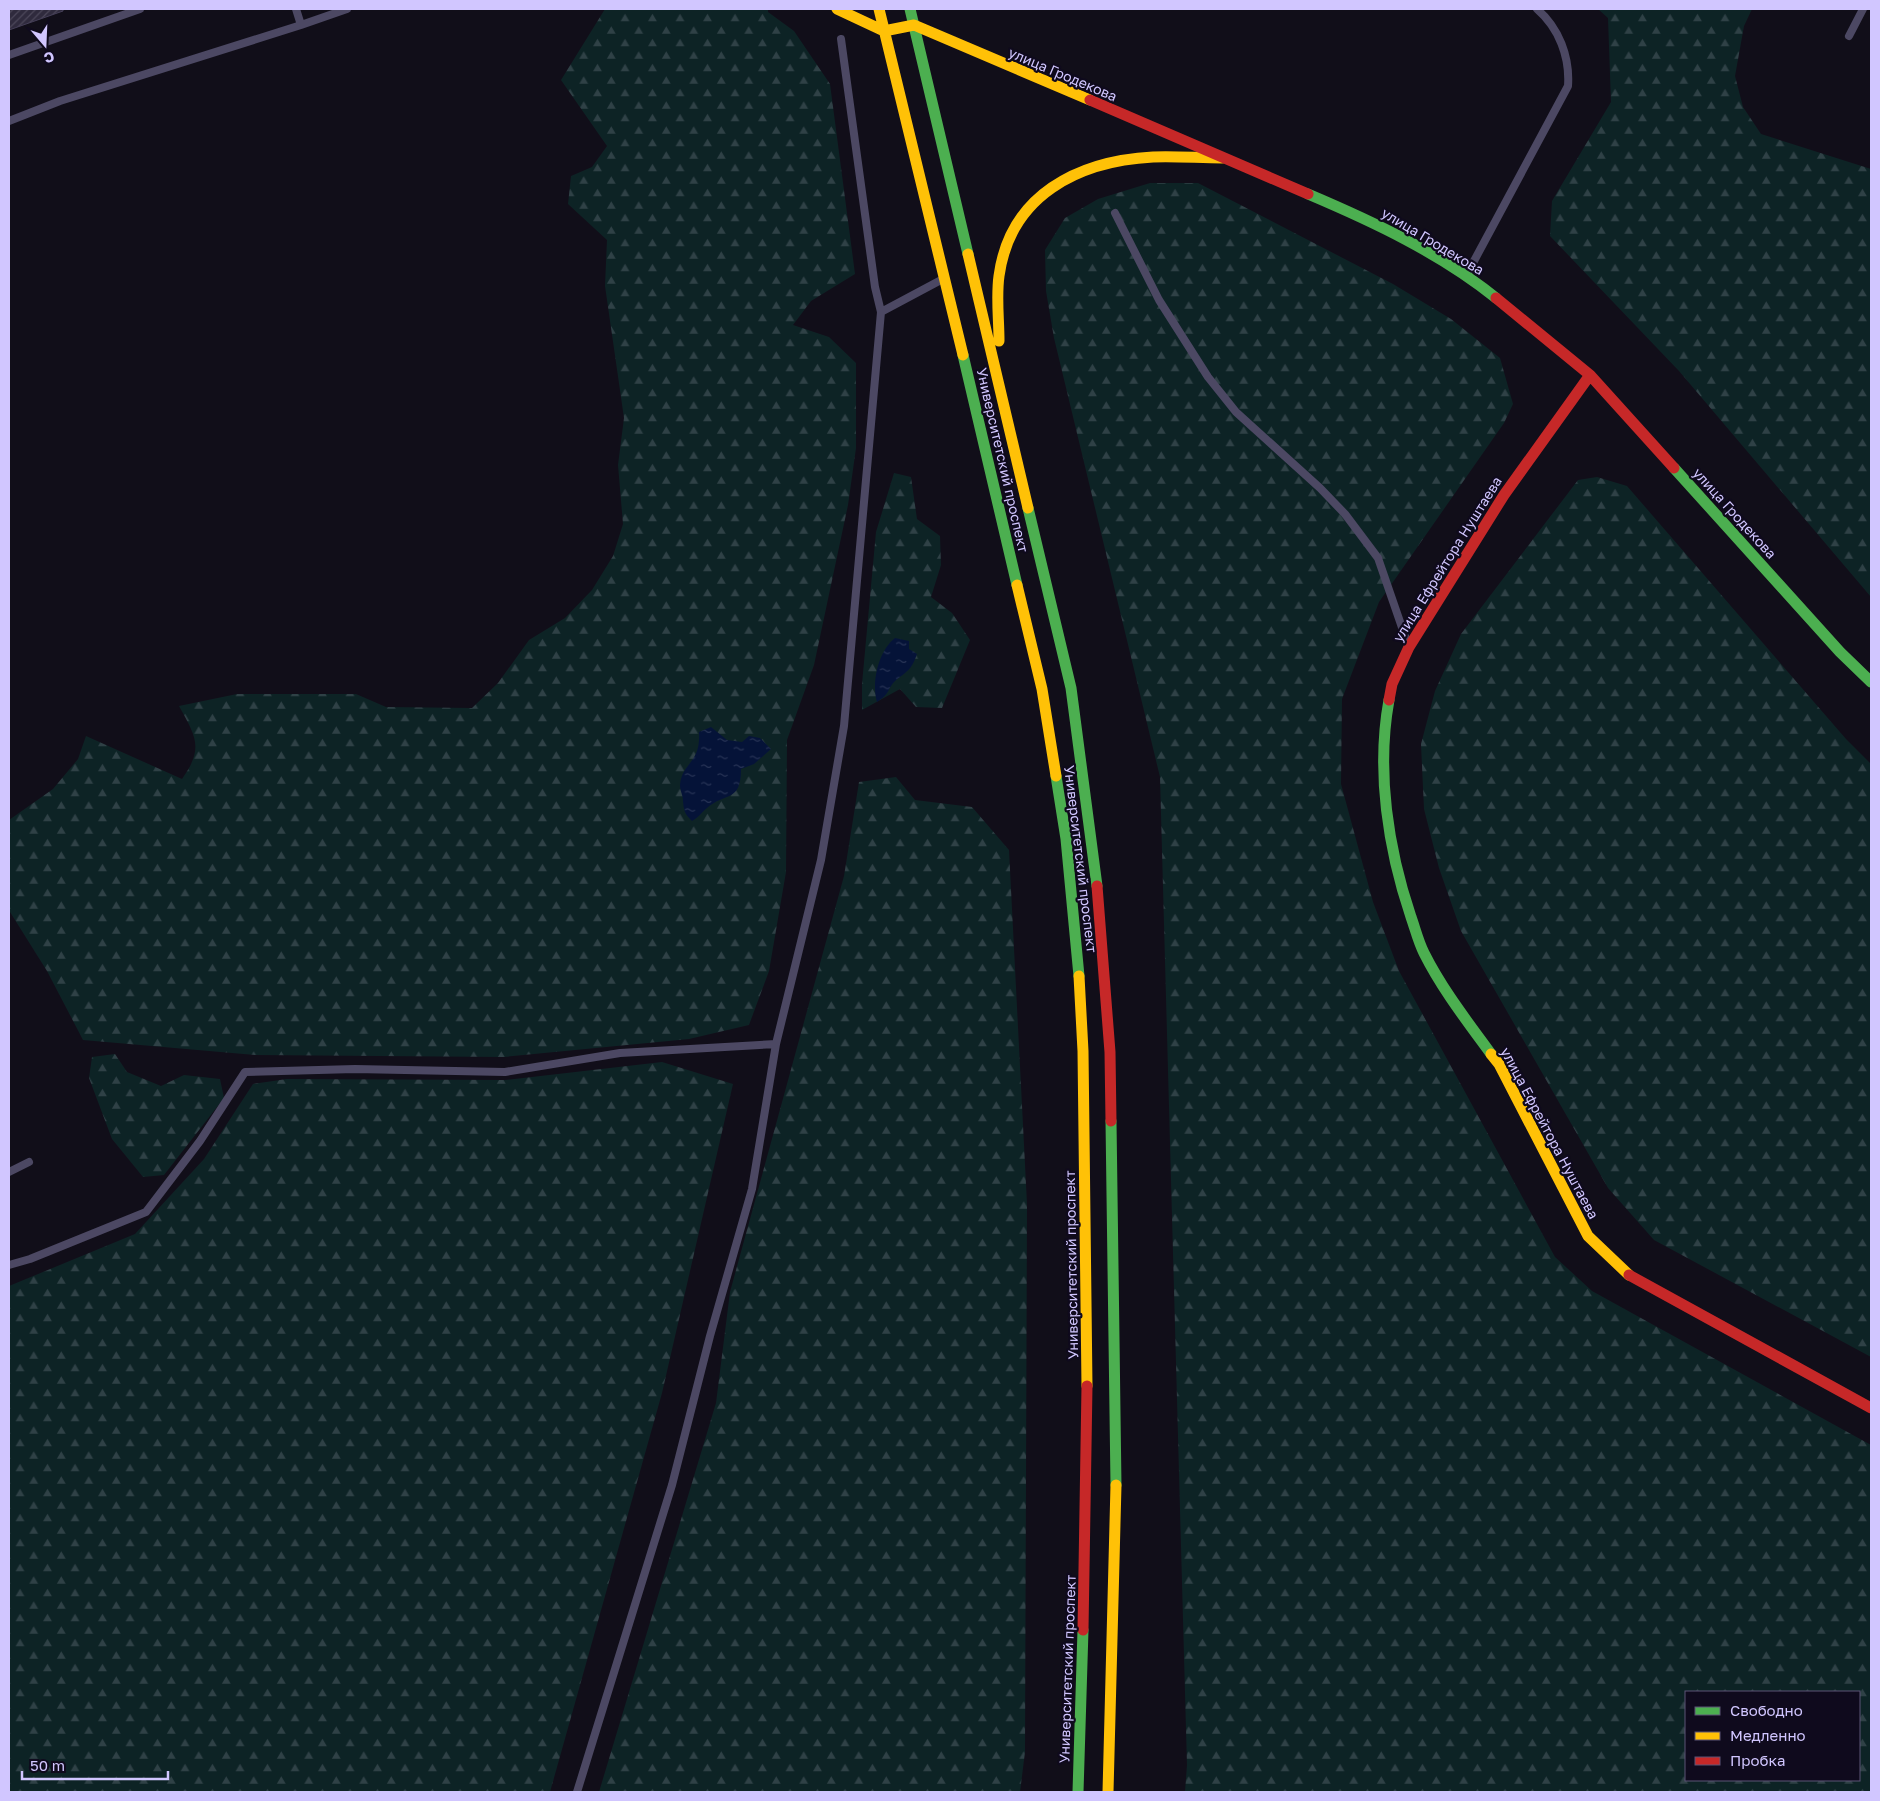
<svg xmlns="http://www.w3.org/2000/svg" width="1880" height="1801" font-family="'Golos Text',sans-serif">
<style>
.forest{fill:url(#forest-firs);fill-rule:evenodd}
.water{fill:url(#water-ripples)}
.building{fill:url(#building-hatch);stroke:#453f58}
.lines{fill:none;stroke-linecap:round;stroke-linejoin:round}
.lane{stroke:#4c4863;stroke-width:8}
.fast{stroke:#4caf50;stroke-width:11}
.slow{stroke:#ffc107;stroke-width:11}
.jam{stroke:#c62828;stroke-width:11}
.labels{text-anchor:middle;dominant-baseline:central;stroke-width:4.5;stroke-linejoin:round;paint-order:stroke}
.street-label{font-size:14px;fill:#d1c6ff;stroke:#0f0a1d}
</style>
<defs>
<pattern id="forest-firs" width="22" height="20" patternUnits="userSpaceOnUse" patternTransform="scale(1.25)"><rect width="22" height="20" fill="#0d2325"/><path d="M5 1l3.5 6h-7zM16 11l3.5 6h-7z" fill="#2f4146"/></pattern>
<pattern id="water-ripples" width="26" height="14" patternUnits="userSpaceOnUse" patternTransform="scale(1.25)"><rect width="26" height="14" fill="#051338"/><path d="M2 4q2-2 4 0t4 0M15 11q2-2 4 0t4 0" fill="none" stroke="#283456"/></pattern>
<pattern id="building-hatch" width="6" height="6" patternUnits="userSpaceOnUse" patternTransform="scale(1.25)"><rect width="6" height="6" fill="#2f2a3d"/><path d="M-1 1l2-2M0 6l6-6M5 7l2-2" fill="none" stroke="#4c475a"/></pattern>
</defs>
<rect width="100%" height="100%" fill="#110e19"/>
<path class="forest" d="M605 9H768V12L794 31 830 84 855 274 811 301 793 325 829 337 856 363V448L848 505 814 665 787 740 786 872 769 971 749 1025 689 1039 504 1057 255 1055 83 1040 47 971 10 912 9 820 53 789 78 759 86 736 182 779C204 748 196 737 179 706L237 694H356L386 707 472 708 498 683 529 640 565 618 592 590 613 556 623 524 618 465 624 418 605 286 607 240 568 204 571 176 592 167 607 146 561 80Z
M1598 9H1752L1744 26 1735 76 1743 107 1761 134 1871 169V597L1679 371 1550 236 1552 201 1611 102 1608 18Z
M1150 183H1198L1393 284 1451 319 1500 358 1513 404 1504 423 1379 602 1342 699 1341 784 1373 902 1399 971 1555 1257 1592 1291 1871 1445V1792H1185L1187 1765 1160 777 1054 338 1046 291 1045 250 1065 218 1098 199ZM1686 1692H1859V1780H1686Z
M894 473 911 477 917 519 940 536 941 565 931 597 952 613 970 640 942 708 916 707 900 689 862 710V684L876 532Z
M1597 477 1627 486 1846 739 1871 764V1357L1654 1240 1608 1188 1461 931 1439 868 1424 809 1421 744 1435 691 1461 634 1578 480Z
M896 777 915 800 972 807 1009 850 1027 1204 1025 1752 1020 1792H599L716 1403 730 1292 844 876 859 782Z
M115 1054 127 1072 161 1086 184 1075 220 1079 224 1098 164 1175 143 1177 112 1139 89 1078 92 1057Z
M662 1062 733 1084 662 1393 550 1792H9V1286L135 1234 204 1159 253 1084 287 1079 505 1080Z"/>
<path class="water" d="M895 638 909 641V649L917 654C911 671 907 671 895 681 887 689 891 693 877 702 871 682 879 650 895 638Z
M711 727 727 740 742 742 749 736 760 738 771 749 754 764 741 769C741 803 725 792 707 808 701 813 699 817 692 821 684 813 684 811 683 801 683 795 680 791 680 785 682 762 701 764 699 732Z"/>
<path class="building" d="M9 9H63V11L9 30Z"/>
<g class="lines">
<path class="lane" d="M301 25 347 9
M1849 36 1863 9
M9 55 140 9
M9 121 60 101 301 25 296 9
M1115 213 1159 300 1208 377 1236 412 1320 488 1345 514 1378 558 1407 642
M1467 274 1568 86C1570 57 1559 28 1537 9
M881 312 941 280
M9 1172 29 1162
M9 1265 30 1259 146 1212 200 1141 245 1072 355 1069 505 1072 620 1053 776 1044
M577 1792 672 1485 710 1336 752 1189 776 1044 821 860 844 726 881 312 875 287 841 39"/>
<path class="fast" d="M910 9 968 254
M1308 194C1374 222 1440 253 1496 298
M963 355 1017 585
M1674 468 1840 652 1871 682
M1028 508 1071 688 1097 886
M1389 700C1376 771 1388 849 1411 917 1415 928 1418 941 1424 953 1442 989 1467 1021 1491 1054
M1056 776 1066 839 1079 976
M1111 1121 1116 1485
M1078 1792 1083 1630"/>
<path class="slow" d="M837 9 884 31
M879 9 963 355
M884 31 914 25 1090 100
M968 254 1028 508
M999 341C999 319 996 297 999 276 1010 195 1078 161 1153 157 1176 156 1199 158 1222 158
M1017 585 1042 689 1056 776
M1079 976 1083 1051 1087 1386
M1491 1054 1499 1064 1588 1236 1629 1275
M1108 1792 1116 1485"/>
<path class="jam" d="M1090 100 1308 194
M1496 298 1590 375 1674 468
M1389 700 1392 684 1409 647 1504 495 1590 375
M1097 886 1110 1052 1111 1121
M1629 1275 1871 1408
M1083 1630 1087 1386"/>
</g>
<g class="labels">
<g class="street-label">
<text transform="translate(1063 74) rotate(23)">улица Гродекова</text>
<text transform="translate(1433 241) rotate(31)">улица Гродекова</text>
<text transform="translate(1003 460) rotate(77)">Университетский проспект</text>
<text transform="translate(1735 513) rotate(48)">улица Гродекова</text>
<text transform="translate(1447 559) rotate(-58)">улица Ефрейтора Нуштаева</text>
<text transform="translate(1081 859) rotate(83)">Университетский проспект</text>
<text transform="translate(1550 1133) rotate(62)">улица Ефрейтора Нуштаева</text>
<text transform="translate(1071 1265) rotate(-91)">Университетский проспект</text>
<text transform="translate(1067 1669) rotate(-88)">Университетский проспект</text>
</g>
</g>
<rect width="1880" height="1801" fill="none" stroke="#d1c6ff" stroke-width="20"/>
<rect x="1685" y="1691" width="175" height="90" fill="#0f0a1d" stroke="#5d5577"/>
<rect x="1695" y="1707" width="25" height="8" fill="#4caf50" stroke="#5d5577"/>
<text x="1730" y="1716" font-size="15" fill="#d1c6ff">Свободно</text>
<rect x="1695" y="1732" width="25" height="8" fill="#ffc107" stroke="#5d5577"/>
<text x="1730" y="1741" font-size="15" fill="#d1c6ff">Медленно</text>
<rect x="1695" y="1757" width="25" height="8" fill="#c62828" stroke="#5d5577"/>
<text x="1730" y="1766" font-size="15" fill="#d1c6ff">Пробка</text>
<g transform="translate(45 45) rotate(161)" stroke="#0f0a1d" stroke-width="4" paint-order="stroke">
<path d="M0-4L9 19L0 12L-9 19Z" fill="#d1c6ff"/>
<text y="-8" font-size="14" font-weight="bold" text-anchor="middle" fill="#d1c6ff">С</text>
</g>
<path d="M22 1771v8h146v-8" fill="none" stroke="#d1c6ff" stroke-width="2.5"/>
<text x="30" y="1771" font-size="15" fill="#d1c6ff" stroke="#0f0a1d" stroke-width="4" paint-order="stroke">50 m</text>
</svg>
